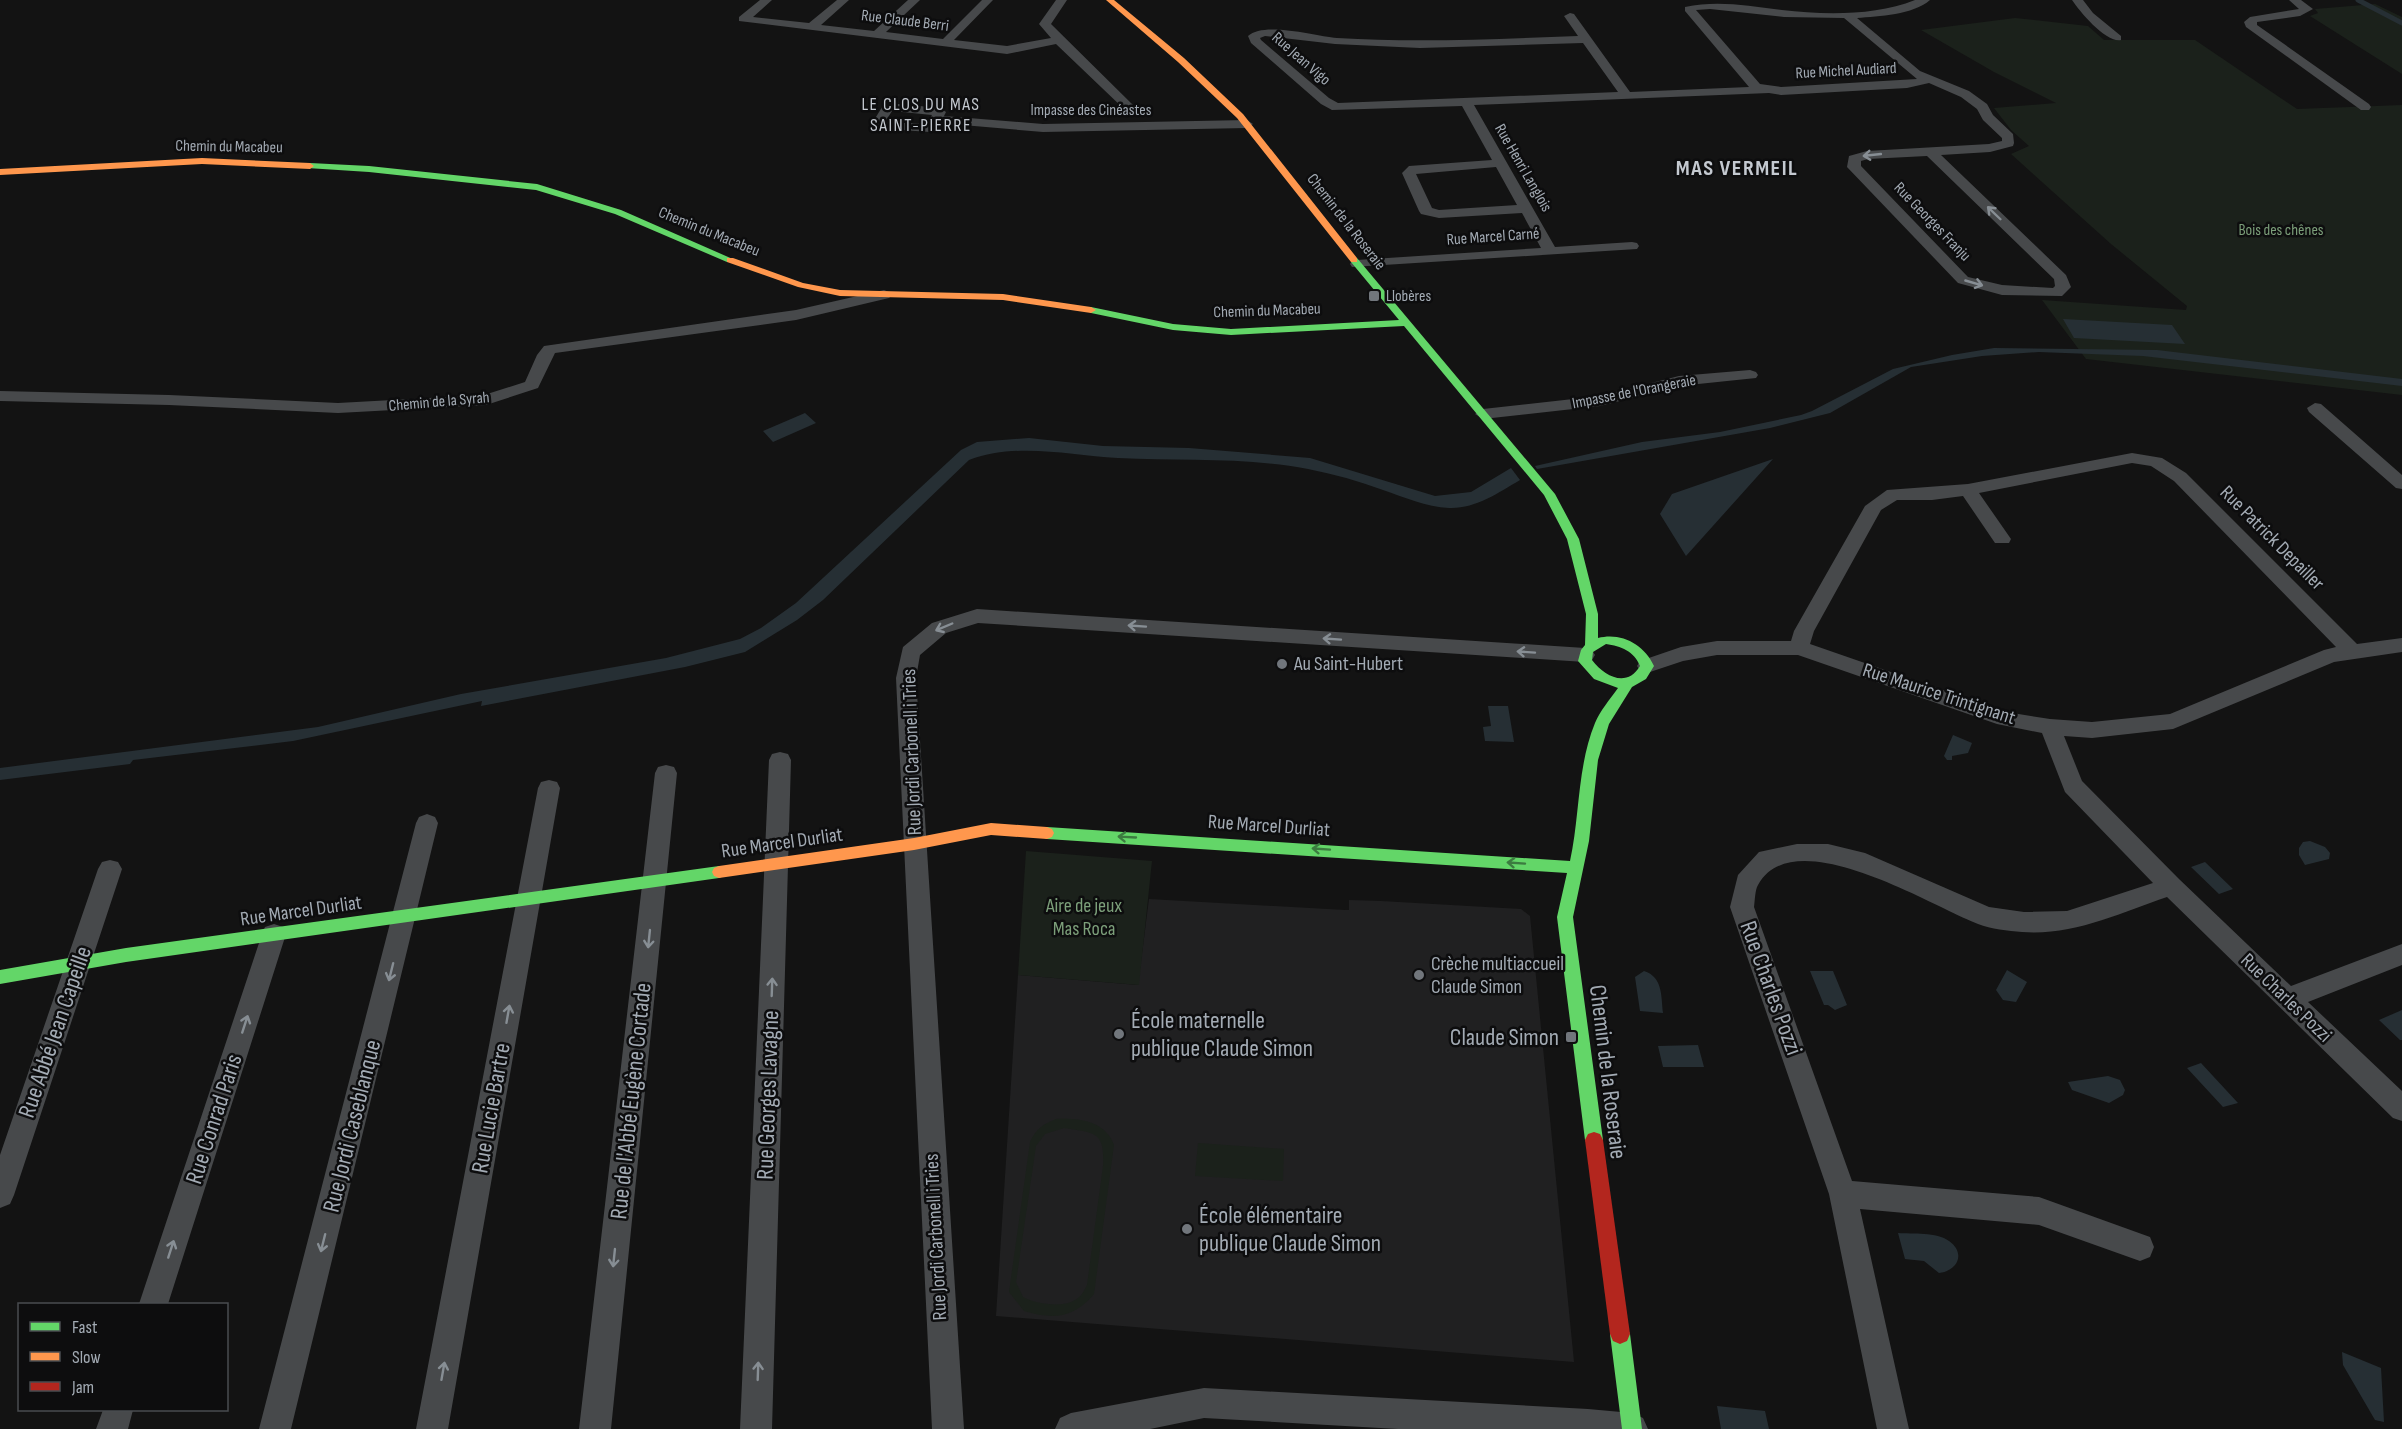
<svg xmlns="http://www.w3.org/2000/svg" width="2402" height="1429" font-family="'Sofia Sans Condensed',sans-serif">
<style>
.built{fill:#202021}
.green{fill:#1b211b;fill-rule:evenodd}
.water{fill:#262f34}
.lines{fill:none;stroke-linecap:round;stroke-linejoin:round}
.stream{stroke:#262f34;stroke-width:5}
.street{fill:#47494b;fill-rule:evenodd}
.fast{fill:#63d668;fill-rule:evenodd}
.slow{fill:#ff974d;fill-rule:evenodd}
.jam{fill:#b3261e;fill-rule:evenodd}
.oneway{stroke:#878e94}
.oneway2{stroke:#3c7c40}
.poi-dot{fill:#71767c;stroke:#0d0d0e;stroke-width:2}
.labels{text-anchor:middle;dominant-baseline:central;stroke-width:5;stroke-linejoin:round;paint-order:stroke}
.far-street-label{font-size:16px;fill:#a3abb4;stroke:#0d0d0e}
.far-park-label{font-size:16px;fill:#7c9f7a;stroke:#0d0d0e}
.far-poi-label{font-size:16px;fill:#a3abb4;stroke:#0d0d0e;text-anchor:start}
.far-neighbourhood-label{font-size:18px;letter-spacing:1.5px;fill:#c4c9d0;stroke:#0d0d0e}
.street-label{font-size:20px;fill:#a3abb4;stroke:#0d0d0e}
.poi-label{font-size:20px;fill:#a3abb4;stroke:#0d0d0e;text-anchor:start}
.park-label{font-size:20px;fill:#7c9f7a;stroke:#0d0d0e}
.far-district-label{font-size:22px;font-weight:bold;letter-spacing:1.5px;fill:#c4c9d0;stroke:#0d0d0e}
.near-street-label{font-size:24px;fill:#a3abb4;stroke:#0d0d0e}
.near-poi-label{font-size:24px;fill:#a3abb4;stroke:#0d0d0e;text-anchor:start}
</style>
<rect width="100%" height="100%" fill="#131313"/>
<path class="built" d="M1149 899 1345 910H1349V900L1381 901 1521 909 1530 916 1574 1362 996 1316 1018 975 1138 985Z"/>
<path class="green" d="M2375 4 2402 17V74L2310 16 2318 13 2315 9Z
M2015 18 2088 26 2104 40H2195L2297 109 2402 105V395L2086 359 2042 300 2186 310 2187 306 2111 244 2011 154 2029 146 2011 130 1994 108 2056 103 1994 72 1921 30Z
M1026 851 1152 861 1139 985 1018 975Z
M1056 1119C1080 1118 1105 1121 1114 1145L1094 1294C1074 1318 1054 1320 1024 1311L1009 1292 1030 1142C1036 1129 1043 1124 1056 1119ZM1064 1128C1095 1133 1105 1131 1103 1166L1087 1285C1084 1291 1081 1297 1075 1300 1063 1308 1035 1304 1023 1297L1016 1282 1036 1146 1045 1134Z
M1198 1143 1284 1149 1283 1181 1195 1176Z"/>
<path class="water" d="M2063 319 2172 325 2185 344 2074 338Z
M1994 348 2157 350 2402 379V386L2143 356 2039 352 1982 356 1911 367 1830 413 1770 428 1537 469 1535 466 1642 442 1720 432 1801 415 1812 411 1893 369 1952 355Z
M805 413 816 423 773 442 763 431Z
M1029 438 1103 446 1189 448 1310 458 1435 496 1471 492 1511 468 1520 480C1498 493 1475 509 1449 508 1426 507 1404 497 1383 490 1359 481 1334 474 1308 469 1245 457 1182 461 1118 458 1068 455 1018 442 969 460L823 600 797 620 745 652 685 667 481 706 482 701 293 741 133 760 130 764 0 780V768L318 727 461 694 666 658 740 639 761 628 796 603 961 450 977 442Z
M1773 459 1686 556 1660 514 1672 494Z
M1488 706H1508L1514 742 1485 741 1483 727 1491 726Z
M1953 735 1972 743 1968 753 1952 756V760H1947L1944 756Z
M2310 841 2325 847 2330 853 2329 859 2305 865 2299 855V848L2303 842Z
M2205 862 2233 889 2219 894 2191 867Z
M2007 970 2027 982 2016 1002 2003 1000 1996 990Z
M1644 971C1663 977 1661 996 1663 1013L1640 1011 1635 977Z
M1810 971H1833L1847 1005 1835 1010 1828 1005H1824Z
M2402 1010V1040H2400L2379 1020Z
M1698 1045 1704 1067H1663L1658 1046Z
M2201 1063 2238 1103 2223 1107 2187 1068Z
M2108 1076 2120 1080 2125 1090 2123 1095 2109 1103 2072 1090 2068 1082Z
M1898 1233C1912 1234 1937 1232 1949 1241 1966 1253 1958 1271 1939 1273L1924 1261 1905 1259Z
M2342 1352 2381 1368 2384 1422 2375 1420 2343 1365Z
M1717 1406 1765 1411 1769 1429H1721Z"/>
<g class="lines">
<path class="stream" d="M2358 0 2402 23"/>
<path class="street" d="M760 0H772L753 17 809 23 837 0H849L821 25 874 31 908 0H920L886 32 943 39 982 0H993L954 40 1007 46 1051 38 1039 24 1056 0H1067L1051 24 1134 106 1132 109H1124L1056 44 1007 54 739 21V17Z
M1915 0H1930C1913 15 1879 16 1857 18L1920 71 1969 91 1987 104 1993 115 2013 134 2014 143 2013 146 1990 152 1941 155 2066 275 2071 287 2062 296 2002 295 1958 283 1847 167 1849 156 1867 151 1989 144 2002 141V138L1983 120 1977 109 1961 97 1929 83 1907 88 1781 95 1769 93 1474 105 1555 247 1632 242 1637 243 1639 246 1637 249 1352 267 1350 264 1352 261 1357 260 1541 248 1522 213 1439 218 1421 214 1419 211 1402 173 1409 166 1492 160 1462 106 1332 110 1321 104 1251 43 1248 36C1264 21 1315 36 1337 38 1417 43 1498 39 1578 36L1564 16 1570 13 1574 14 1630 92 1749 87 1685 11V7C1718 0 1749 6 1782 10 1824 15 1875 16 1915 0ZM1710 9 1784 17 1844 18 1917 79 1781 87 1760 84 1696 10ZM1265 36 1335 44 1420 48 1583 43 1618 92 1338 103 1329 98 1261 40 1260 38ZM1927 156 2054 279 2055 286 2053 288 2002 285 1968 277 1861 166V161L1868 159ZM1496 167 1517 205 1439 210 1432 208 1416 174Z
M2072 0H2083L2093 13 2121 36V40C2106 43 2080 12 2072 0Z
M2289 0H2301L2313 9 2300 16 2257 22V25L2369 104 2371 107 2369 110H2361L2246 27 2244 22 2250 17 2299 9Z
M888 103 940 108 946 112 944 116 1043 124 1247 120 1253 124 1247 128 1043 132 939 123 935 131 930 132 872 128 871 125 884 104ZM892 111 932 115 926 124 885 122Z
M884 290 889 292 892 295 889 298 796 320 555 353 538 388 486 405 338 413 169 405 0 401V391L169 395 338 403 484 395 525 382 537 355 544 346 796 310Z
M1750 370 1756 372 1758 375 1756 378 1679 386 1600 406 1483 419 1475 414 1483 409 1600 396 1679 376Z
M2315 403 2321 404 2402 475V489L2396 488 2309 412 2307 408Z
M2132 453 2162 458 2186 473 2357 644 2402 638V652L2334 662 2173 729 2092 738 2064 736 2082 781 2179 879 2291 986 2402 944V965L2308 1002 2402 1091V1121L2393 1118 2167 897C2120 913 2073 936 2022 932 2008 931 1991 929 1978 924 1931 906 1794 820 1758 885 1755 890 1755 900 1754 907L1852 1181 2039 1197 2150 1237 2154 1247 2150 1257 2140 1261 2039 1225 1860 1209 1909 1429H1877L1829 1194 1730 907 1738 875 1759 852 1797 844H1828L1865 853 1989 907 2024 912 2067 911 2153 883 2065 792 2042 733 1997 724 1798 655H1717L1683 661 1647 673 1640 671 1637 666 1640 661 1681 647 1717 641H1791L1794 631 1865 506 1887 490 1968 484ZM2132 463 2151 466 2174 481 2336 647 2324 650 2170 714 2092 722 2050 719 2006 712 1810 644 1814 631 1881 510 1897 500H1932L1963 496 1995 543H2009L2011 539 1979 493Z
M977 609 1585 648 1592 650 1595 655 1592 660 1585 662 978 623 946 633 920 655 916 678 964 1429H932L896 678 903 647 932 623Z
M780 752 788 754 791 760 772 1429H740L769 760 772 754Z
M666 765 674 767 677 773 611 1429H579L655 773 658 767Z
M549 780 557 782 560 788 448 1429H416L538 788 541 782Z
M427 814 435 817 438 823 291 1429H259L416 823 419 817Z
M110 860 118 862 122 869 14 1195 10 1204 0 1208V1155L98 869 102 862Z
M274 924 283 927 286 934 168 1304H139L262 934 265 927Z
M1204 1388 1588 1409 1632 1413 1643 1418 1648 1429H1398L1204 1418 1150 1429H1055L1060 1418 1071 1413Z
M103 1410H133L128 1429H96Z"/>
<path class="fast" d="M310 163 369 166 537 184 621 210 735 260 727 262 615 214 536 190 369 172 307 168V164Z
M1351 258H1357L1555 494 1579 539 1598 614V638C1621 632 1644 644 1654 666L1646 679 1632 687 1609 724 1598 760 1589 841 1573 917 1603 1140 1600 1146 1594 1148 1588 1146 1585 1140 1557 917 1567 873 1047 839 1042 837 1040 833 1042 829 1047 827 1570 861C1580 816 1577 767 1595 723 1600 711 1610 699 1618 688L1594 679 1578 661 1581 650 1585 645 1586 614 1567 539 1544 495 1404 326 1231 335 1173 330 1091 313 1086 310 1091 307 1173 324 1231 329 1399 320 1351 262ZM1606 644C1621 646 1634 651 1640 666 1627 688 1605 677 1592 660L1593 652Z
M719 866 724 868 726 872 724 876 719 878 126 962 0 984V970L126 948Z
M1620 1324 1627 1327 1630 1334 1642 1429H1622L1610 1334 1613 1327Z"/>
<path class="slow" d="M1106 0H1114L1184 58 1243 114 1357 258V262H1351L1237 118 1178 62Z
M202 158 310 163 314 166 310 169 202 164 0 175V169Z
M727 258H733L803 283 840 290 1003 294 1091 307 1096 310 1091 313 1003 300 840 296 798 287 727 262Z
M991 823 1047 827 1052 829 1054 833 1052 837 1047 839 991 835 914 850 719 878 714 876 712 872 714 868 719 866 914 838Z"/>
<path class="jam" d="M1594 1132 1600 1134 1603 1140 1630 1334 1627 1341 1620 1344 1613 1341 1610 1334 1585 1140 1588 1134Z"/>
</g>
<defs><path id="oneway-shaft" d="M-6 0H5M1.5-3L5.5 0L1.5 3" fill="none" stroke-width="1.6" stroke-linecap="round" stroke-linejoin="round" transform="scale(1.5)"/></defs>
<g class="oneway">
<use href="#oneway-shaft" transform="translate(1872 155) rotate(174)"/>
<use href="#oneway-shaft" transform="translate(1994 213) rotate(-136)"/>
<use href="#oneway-shaft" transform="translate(1974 283) rotate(16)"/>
<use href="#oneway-shaft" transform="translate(1137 626) rotate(-176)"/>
<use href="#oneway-shaft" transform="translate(944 627) rotate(157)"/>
<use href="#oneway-shaft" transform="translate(1332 639) rotate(-176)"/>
<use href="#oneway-shaft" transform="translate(1526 652) rotate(-176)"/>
<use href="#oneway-shaft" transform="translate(649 939) rotate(96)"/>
<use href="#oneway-shaft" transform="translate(391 972) rotate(104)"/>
<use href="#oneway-shaft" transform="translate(772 987) rotate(-88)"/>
<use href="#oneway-shaft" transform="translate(508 1014) rotate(-80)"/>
<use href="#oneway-shaft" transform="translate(245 1024) rotate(-72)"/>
<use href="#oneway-shaft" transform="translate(323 1243) rotate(104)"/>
<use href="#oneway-shaft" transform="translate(171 1249) rotate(-72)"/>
<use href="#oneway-shaft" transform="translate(614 1258) rotate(96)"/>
<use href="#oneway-shaft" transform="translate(443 1371) rotate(-80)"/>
<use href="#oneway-shaft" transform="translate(758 1371) rotate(-88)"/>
</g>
<g class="oneway2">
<use href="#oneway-shaft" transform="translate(1127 837) rotate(-177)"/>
<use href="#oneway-shaft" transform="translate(1321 849) rotate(-176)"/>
<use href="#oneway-shaft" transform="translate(1516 863) rotate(-176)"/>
</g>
<g class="poi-dot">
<rect x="1368" y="290" width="12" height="12" rx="3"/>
<circle cx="1282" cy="664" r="6"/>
<circle cx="1419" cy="975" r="6"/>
<circle cx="1119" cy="1034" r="6"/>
<rect x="1565" y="1031" width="12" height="12" rx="3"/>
<circle cx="1187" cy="1229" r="6"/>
</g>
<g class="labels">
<g class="far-street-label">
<text transform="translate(905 21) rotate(7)">Rue Claude Berri</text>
<text transform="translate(1301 59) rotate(41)">Rue Jean Vigo</text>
<text transform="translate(1846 71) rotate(-3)">Rue Michel Audiard</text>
<text x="1091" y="110">Impasse des Cinéastes</text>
<text transform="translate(229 147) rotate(1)">Chemin du Macabeu</text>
<text transform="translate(1523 168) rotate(60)">Rue Henri Langlois</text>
<text transform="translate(1346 222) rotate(52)">Chemin de la Roseraie</text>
<text transform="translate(1932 222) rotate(46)">Rue Georges Franju</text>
<text transform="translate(709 232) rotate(22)">Chemin du Macabeu</text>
<text transform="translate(1493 237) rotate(-4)">Rue Marcel Carné</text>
<text transform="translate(1267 311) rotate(-2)">Chemin du Macabeu</text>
<text transform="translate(1634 392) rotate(-11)">Impasse de l'Orangeraie</text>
<text transform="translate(439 402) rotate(-5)">Chemin de la Syrah</text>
</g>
<g class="far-park-label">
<text x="2281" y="230">Bois des chênes</text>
</g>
<g class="far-poi-label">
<text x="1386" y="296">Llobères</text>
</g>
<g class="far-neighbourhood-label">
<text x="921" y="104">LE CLOS DU MAS<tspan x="921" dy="21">SAINT-PIERRE</tspan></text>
</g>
<g class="street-label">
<text transform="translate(2272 538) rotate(45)">Rue Patrick Depailler</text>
<text transform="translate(1939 694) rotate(18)">Rue Maurice Trintignant</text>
<text transform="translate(912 752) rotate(-92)">Rue Jordi Carbonell i Tries</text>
<text transform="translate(1269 826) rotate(4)">Rue Marcel Durliat</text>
<text transform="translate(782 843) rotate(-8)">Rue Marcel Durliat</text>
<text transform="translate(301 911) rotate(-8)">Rue Marcel Durliat</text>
<text transform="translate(2286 998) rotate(44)">Rue Charles Pozzi</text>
<text transform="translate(936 1237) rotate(-93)">Rue Jordi Carbonell i Tries</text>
</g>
<g class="poi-label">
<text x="1294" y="664">Au Saint-Hubert</text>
<text x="1431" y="964">Crèche multiaccueil<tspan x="1431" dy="23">Claude Simon</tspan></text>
</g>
<g class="park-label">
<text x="1084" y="906">Aire de jeux<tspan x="1084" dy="23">Mas Roca</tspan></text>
</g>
<g class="far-district-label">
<text x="1737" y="168">MAS VERMEIL</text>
</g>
<g class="near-street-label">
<text transform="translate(1771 988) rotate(70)">Rue Charles Pozzi</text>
<text transform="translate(55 1032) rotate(-71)">Rue Abbé Jean Capeille</text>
<text transform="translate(1608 1072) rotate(83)">Chemin de la Roseraie</text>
<text transform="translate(768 1095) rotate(-88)">Rue Georges Lavagne</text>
<text transform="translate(631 1101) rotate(-84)">Rue de l'Abbé Eugène Cortade</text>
<text transform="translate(491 1108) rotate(-80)">Rue Lucie Bartre</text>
<text transform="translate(214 1119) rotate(-72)">Rue Conrad Paris</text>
<text transform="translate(352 1126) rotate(-76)">Rue Jordi Caseblanque</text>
</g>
<g class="near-poi-label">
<text x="1131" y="1020">École maternelle<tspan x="1131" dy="28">publique Claude Simon</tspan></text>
<text x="1559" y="1037" text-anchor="end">Claude Simon</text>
<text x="1199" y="1215">École élémentaire<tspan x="1199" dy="28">publique Claude Simon</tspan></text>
</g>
</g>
<rect x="18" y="1303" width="210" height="108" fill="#0d0d0e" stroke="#494c50" stroke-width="1.5"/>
<rect x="30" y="1322" width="30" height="9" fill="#63d668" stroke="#494c50" stroke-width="1.5"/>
<text x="72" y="1333" font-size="18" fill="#a3abb4">Fast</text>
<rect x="30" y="1352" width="30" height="9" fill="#ff974d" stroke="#494c50" stroke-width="1.5"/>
<text x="72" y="1363" font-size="18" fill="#a3abb4">Slow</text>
<rect x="30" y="1382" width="30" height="9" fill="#b3261e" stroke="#494c50" stroke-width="1.5"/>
<text x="72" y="1393" font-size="18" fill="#a3abb4">Jam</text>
</svg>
